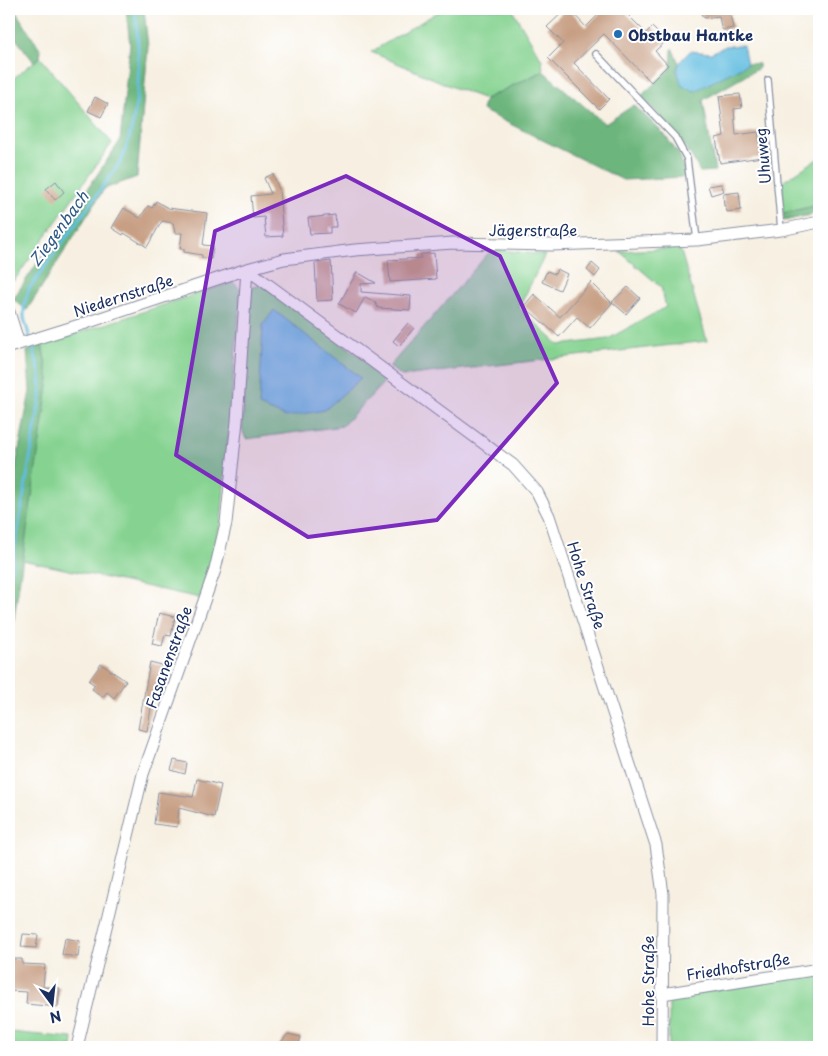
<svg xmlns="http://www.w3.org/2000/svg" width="828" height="1056" font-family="'Playpen Sans',sans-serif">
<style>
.green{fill:#86d391;stroke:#508178}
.forest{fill:#6cb57b;stroke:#44726c}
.water{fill:#62bde0;stroke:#3e769f}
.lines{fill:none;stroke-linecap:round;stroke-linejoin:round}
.stream{stroke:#62bde0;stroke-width:3}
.building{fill:#c79f84}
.service-casing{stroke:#8990a0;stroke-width:8}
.minor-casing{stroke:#8990a0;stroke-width:13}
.service{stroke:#fff;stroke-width:5.5}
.minor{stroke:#fff;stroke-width:11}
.marked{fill:#7b2cbf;fill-opacity:0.2;stroke:#7b2cbf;stroke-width:4;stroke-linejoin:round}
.poi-dot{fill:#1f6fb2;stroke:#fff;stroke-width:2}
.labels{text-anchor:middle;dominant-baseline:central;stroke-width:4;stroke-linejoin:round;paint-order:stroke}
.poi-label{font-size:15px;font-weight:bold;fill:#1b2f5e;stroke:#fff;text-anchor:start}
.street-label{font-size:15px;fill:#1b2f5e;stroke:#fff}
.water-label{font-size:16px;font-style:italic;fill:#305a85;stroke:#fff}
</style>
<rect width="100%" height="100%" fill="#fff"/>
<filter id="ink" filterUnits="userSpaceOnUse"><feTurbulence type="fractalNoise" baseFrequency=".02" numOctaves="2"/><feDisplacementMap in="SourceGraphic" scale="10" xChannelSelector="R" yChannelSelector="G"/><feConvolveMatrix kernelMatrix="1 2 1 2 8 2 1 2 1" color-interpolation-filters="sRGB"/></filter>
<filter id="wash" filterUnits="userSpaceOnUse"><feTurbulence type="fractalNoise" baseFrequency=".0096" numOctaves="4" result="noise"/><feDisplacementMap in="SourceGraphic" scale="20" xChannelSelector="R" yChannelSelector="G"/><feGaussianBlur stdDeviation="1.12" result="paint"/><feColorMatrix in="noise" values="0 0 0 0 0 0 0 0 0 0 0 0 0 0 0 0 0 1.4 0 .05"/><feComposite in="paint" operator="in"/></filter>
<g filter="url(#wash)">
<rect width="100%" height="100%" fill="#f7f0e2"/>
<path class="green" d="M443 9H512L542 60 543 71 485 99 455 88 371 52Z
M40 57 112 143 14 281 9 268V82Z
M819 158V205L783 213 782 182Z
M680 248 707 341 402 376 389 367 492 249 545 255 519 308 559 345 608 339 666 307 661 287 619 251Z
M233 282 241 290 221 522 200 598 22 560 49 379 42 345Z
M262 285 389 377 342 426 246 439 242 429 252 287Z
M819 973V1047H669V1003L677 996Z
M9 1032 73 1038 72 1047H9Z"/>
<path class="forest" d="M9 9H14L41 50 40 57 34 62 9 30Z
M126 9H144L148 47 137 177 104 189 27 310 13 299 120 141 130 44Z
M672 48 679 63 676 71 695 90 747 63 759 64V68L703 100 715 171 700 172C686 142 663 120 641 96L671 68Z
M543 71 605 124 634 105 664 134 680 156 686 177 623 180 482 110 485 99Z
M819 205V213L784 221 783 213Z
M42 345 49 379 9 653V502L30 391 27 351Z"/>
<path class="water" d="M743 45 747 64 695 91 682 86C675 67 676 65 690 51L711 53 726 46Z
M274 310 361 378 325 410 286 417 259 406 263 325Z"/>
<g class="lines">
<path class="stream" d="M9 583 41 394 40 372 24 318V305L29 289 122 160C141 111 141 60 135 9"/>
</g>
<g id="blocks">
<path class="building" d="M566 9H569L586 27 604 9H622L646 33 652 27 666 41 655 51 668 65 651 82 604 34 574 63 609 99 599 109 548 58 563 43 547 27Z
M701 9H733V13L730 14 733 28 723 30 721 27 719 16 705 18 702 16Z
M740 94 742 108 734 109 736 135 758 132 762 157 720 163 716 138 724 136 719 96Z
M95 97 108 104 101 117 88 111Z
M273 174 279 190 283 236 266 237 264 217 253 218 251 196 271 194 264 178Z
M56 181 64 192 55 200 46 189Z
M721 184 724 191 711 195 708 186Z
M739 192 741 210 727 212 726 206H724L723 194Z
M156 201 168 208 207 213 203 245 213 246 211 259 202 258V255L184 252V249H180L182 233H175L173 223 162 221 147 247 124 233 123 235 112 228 124 208 140 218 148 206 152 208Z
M335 215 336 227H330V233L310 234 308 218Z
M434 253 436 279 390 282 388 260 421 258V254Z
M331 261 333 300 317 301 315 263Z
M592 263 600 270 595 277 587 270Z
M557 269 567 274 560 290 542 282 547 271 555 274Z
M357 272 376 283 361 284V292L411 296 410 310 378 308 375 302 365 297 356 313 339 304Z
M591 282 612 303 590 328 577 317 559 337 524 306 534 294 560 317Z
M628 287 640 298 626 314 612 302Z
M408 323 414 328 399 346 393 341Z
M159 613 175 617 171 636 165 635 162 646 152 644Z
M150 662 162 665 160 673 169 675 161 700 154 699 152 703 147 731 138 729Z
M101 664 126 681 114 698 107 692 103 697 92 689 95 685 89 681Z
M174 760 187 763 185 774 171 770Z
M197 779 221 785 214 817 179 808 177 827 154 824 158 792 193 797Z
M23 934 38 935 36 948 21 947Z
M65 938 80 941 78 957 62 955Z
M9 959H22V964L45 965 43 987 60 988 58 1007 26 1004 27 992 9 991Z
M288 1034 301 1037 298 1047H277Z"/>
</g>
</g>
<g filter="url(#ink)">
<use href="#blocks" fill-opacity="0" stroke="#8990a0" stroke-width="1"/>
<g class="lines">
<g class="service-casing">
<path id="service" d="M596 54 675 137 687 159 697 240
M768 80 781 230"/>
</g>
<g class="minor-casing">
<path id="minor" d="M247 269 513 465 537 492 549 516 656 845 663 894 662 1047
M9 312 19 344
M9 347 86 323 247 269 284 259 355 250 453 243 551 245 697 240 781 230 819 222
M662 994 819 969
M77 1047 143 774 215 570 226 523 237 421 247 269"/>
</g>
<use href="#service" class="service"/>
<use href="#minor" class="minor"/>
</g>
</g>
<path class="marked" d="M346 176 500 256 557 383 437 520 308 537 176 455 215 231Z"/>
<circle class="poi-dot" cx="618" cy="34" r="5"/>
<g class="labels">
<g class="poi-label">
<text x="628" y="34">Obstbau Hantke</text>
</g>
<g class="street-label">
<text transform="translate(762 156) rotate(-95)">Uhuweg</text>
<text x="533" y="229">Jägerstraße</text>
<text transform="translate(123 295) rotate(-18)">Niedernstraße</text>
<text transform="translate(587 585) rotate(72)">Hohe Straße</text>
<text transform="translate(168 657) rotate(-70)">Fasanenstraße</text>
<text transform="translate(738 966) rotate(-9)">Friedhofstraße</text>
<text transform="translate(647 981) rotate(-90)">Hohe Straße</text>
</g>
<g class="water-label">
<text transform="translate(58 228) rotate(-54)">Ziegenbach</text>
</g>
</g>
<rect width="828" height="1056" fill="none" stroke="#fff" stroke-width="30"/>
<g transform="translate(52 1004) rotate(165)" stroke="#ffffff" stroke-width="4" paint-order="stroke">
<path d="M0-4L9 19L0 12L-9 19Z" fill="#1b2f5e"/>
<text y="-8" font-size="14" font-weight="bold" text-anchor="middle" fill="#1b2f5e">N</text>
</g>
</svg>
